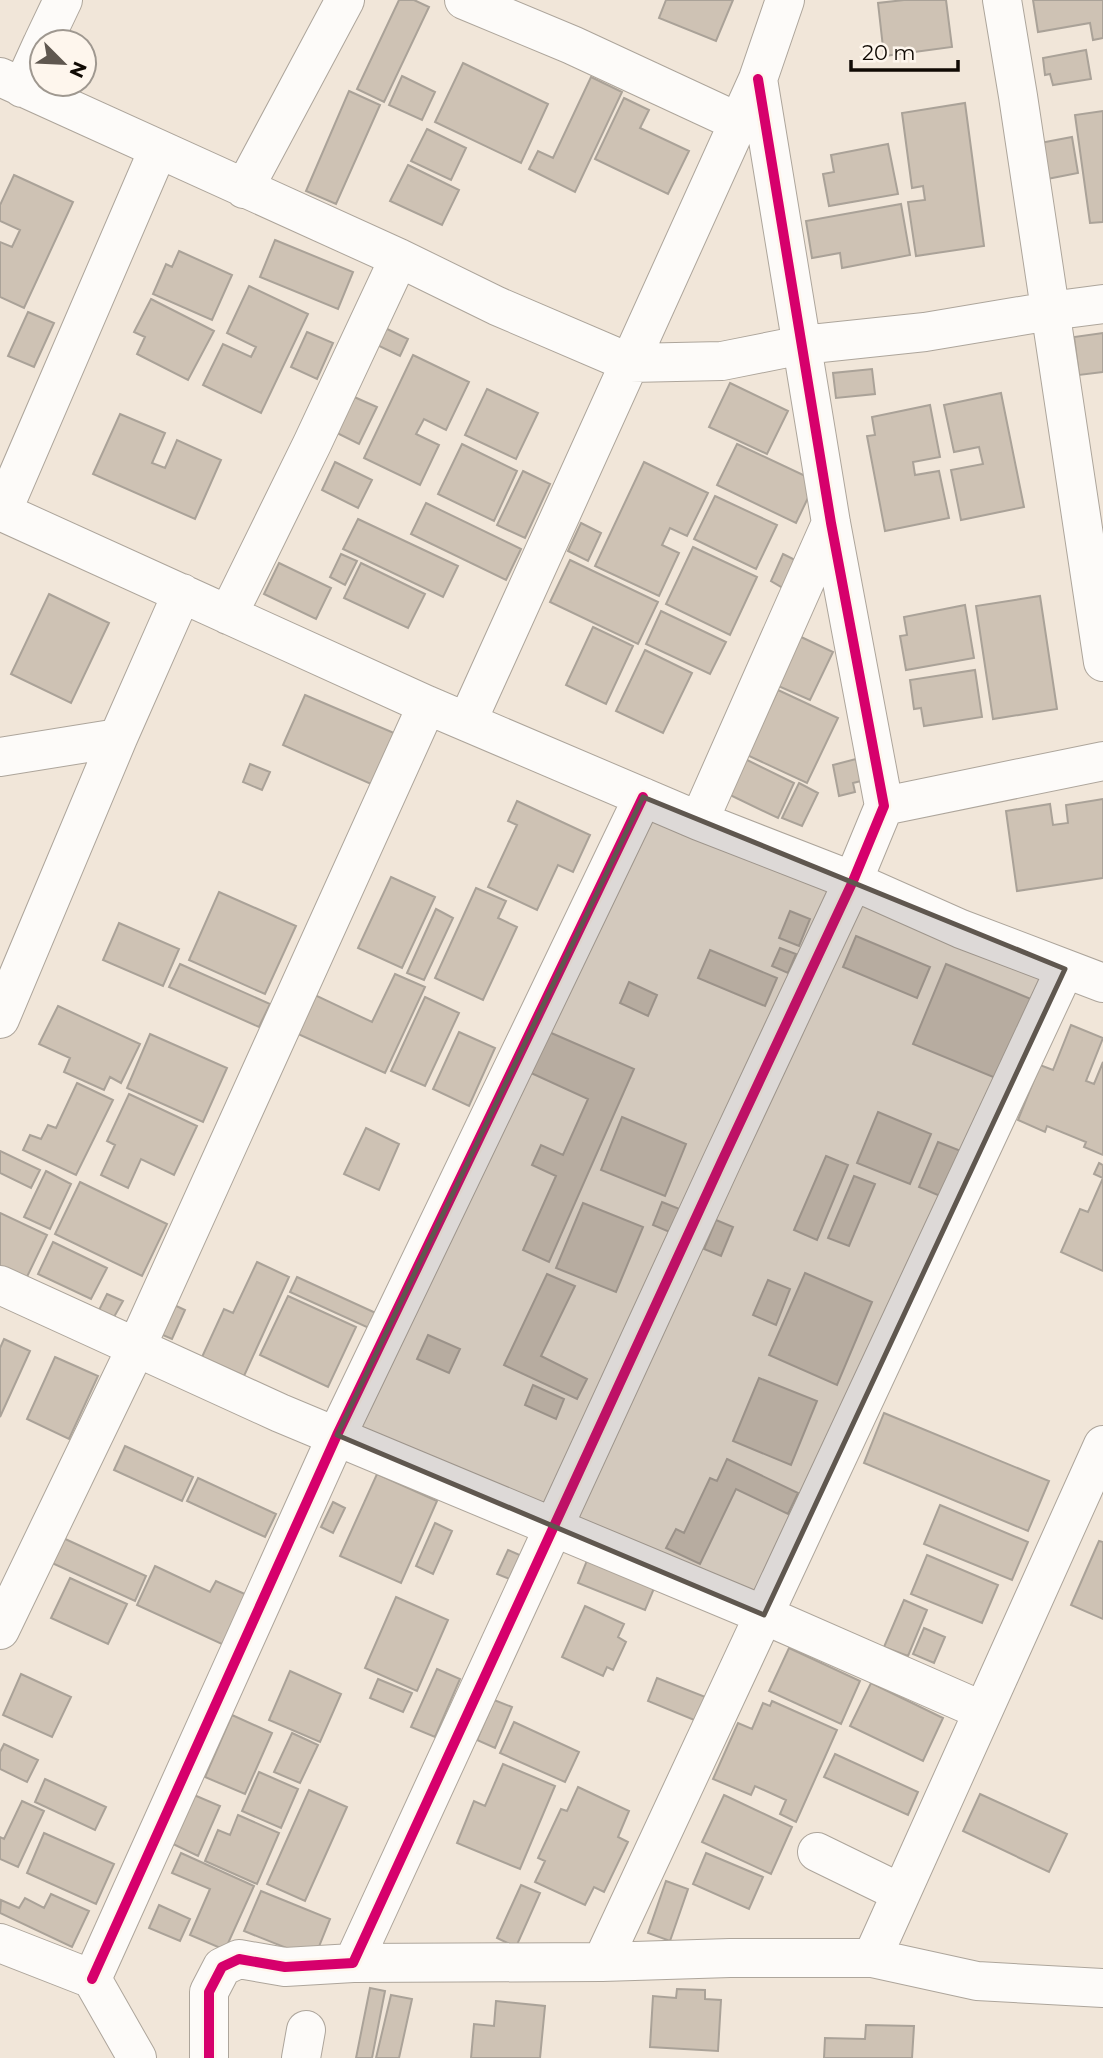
<svg xmlns="http://www.w3.org/2000/svg" width="1103" height="2058" font-family="Montserrat,sans-serif">
<style>
.building{fill:#cec2b4;stroke:#aaa298;stroke-width:2}
.lines{fill:none;stroke-linecap:round;stroke-linejoin:round}
.minor-casing{stroke:#ada59b;stroke-width:40}
.minor{stroke:#fdfbf9;stroke-width:38}
.cycleway-casing{stroke:#fef6ed;stroke-width:15}
.cycleway{stroke:#d6006c;stroke-width:10}
.marked{fill:#5f574f;fill-opacity:0.2;stroke:#5f574f;stroke-width:5;stroke-linejoin:round}
</style>
<rect width="100%" height="100%" fill="#f1e6d9"/>
<path class="building" d="M399 0H414L429 7 384 102 357 89Z
M666 0H733L716 41 659 18Z
M904 0H946L952 47 884 56 878 3Z
M1033 0H1103V38L1093 40 1090 23 1038 32Z
M1086 50 1091 79 1053 85 1050 74 1045 75 1043 58Z
M463 63 548 104 521 163 435 122Z
M402 76 435 92 422 120 389 105Z
M591 77 622 92 575 192 529 169 538 151 553 158Z
M349 91 380 105 336 204 306 191Z
M624 98 649 110 640 128 689 151 668 194 595 159Z
M965 103 984 246 916 256 908 202 925 200 923 186 912 188 902 113Z
M1103 111V222L1090 223 1075 115Z
M427 129 466 148 451 180 411 161Z
M1072 137 1078 173 1047 179 1040 143Z
M888 144 898 194 829 206 823 174 834 172 831 155Z
M408 165 459 190 442 225 390 201Z
M14 175 73 202 24 308 0 297V242L12 247 20 230 0 221V205Z
M901 204 910 255 842 268 840 253 812 258 806 221Z
M275 240 353 272 338 309 260 277Z
M179 251 232 275 212 320 153 294 166 264 172 267Z
M249 286 308 314 261 413 203 385 223 344 251 357 256 347 227 333Z
M151 299 214 331 188 380 137 354 145 337 134 332Z
M28 312 54 323 34 367 8 356Z
M383 327 408 339 400 356 375 344Z
M307 332 333 343 317 379 291 367Z
M1103 333V372L1079 375 1074 337Z
M413 355 469 382 446 430 424 419 416 434 439 445 420 485 364 458Z
M872 369 875 394 836 398 833 373Z
M730 383 788 411 767 454 709 427Z
M487 389 538 413 516 459 465 435Z
M1001 393 1024 507 961 520 951 470 983 464 979 447 954 452 944 405Z
M352 396 377 407 359 444 335 432Z
M930 405 940 457 913 462 915 475 939 471 949 518 885 531 867 436 875 435 872 417Z
M120 414 165 433 152 463 165 468 177 440 221 460 195 519 93 474Z
M462 444 517 471 494 521 438 494Z
M737 444 816 481 796 523 717 485Z
M335 462 372 480 358 508 322 490Z
M644 462 708 493 687 536 670 528 662 545 679 553 659 596 595 566Z
M523 471 550 484 525 538 497 525Z
M715 496 777 525 756 569 694 539Z
M426 503 521 549 506 580 411 534Z
M358 519 458 566 443 597 343 549Z
M581 523 601 533 588 561 568 551Z
M693 547 757 577 730 635 666 604Z
M341 554 357 561 345 585 330 577Z
M783 554 797 561 783 588 771 581Z
M570 560 658 602 638 644 550 602Z
M279 563 331 588 316 619 264 594Z
M361 563 425 594 408 628 344 598Z
M49 594 109 623 71 703 11 674Z
M1040 596 1057 709 993 719 976 606Z
M965 605 974 658 906 670 900 636 907 635 904 617Z
M661 611 726 642 710 674 646 644Z
M593 627 633 646 606 704 566 685Z
M799 636 833 652 810 700 776 685Z
M645 650 692 673 663 733 616 711Z
M975 670 982 717 924 726 921 708 914 709 910 680Z
M778 690 838 718 807 783 747 755Z
M305 695 394 733 371 784 283 745Z
M745 759 794 783 778 818 728 794Z
M856 759 861 781 853 783 855 792 839 796 833 765Z
M250 764 270 772 262 790 243 782Z
M799 783 818 793 802 826 782 818Z
M1103 799V878L1017 891 1006 811 1050 804 1053 825 1068 823 1066 805Z
M517 801 590 835 573 872 558 865 537 910 488 887 517 825 508 821Z
M391 877 435 897 402 968 358 948Z
M476 888 506 901 498 918 517 927 483 1000 435 978Z
M219 892 296 926 265 994 189 960Z
M436 909 453 918 424 980 407 973Z
M790 911 810 919 799 946 779 938Z
M119 923 179 949 163 986 103 960Z
M856 936 930 967 917 998 843 967Z
M780 948 796 954 788 973 772 966Z
M710 950 777 978 765 1006 698 978Z
M180 964 270 1004 259 1027 169 987Z
M946 964 1031 999 998 1079 913 1044Z
M395 974 425 987 385 1073 298 1034 315 995 372 1022Z
M629 982 657 995 648 1016 620 1003Z
M425 997 459 1013 425 1086 391 1071Z
M58 1006 140 1044 121 1083 110 1077 104 1090 64 1072 70 1058 39 1044Z
M1071 1025 1103 1038 1086 1081 1094 1084 1103 1062V1155L1084 1147 1086 1142 1047 1126 1045 1132 1018 1120 1040 1065 1053 1070Z
M459 1032 495 1048 469 1106 433 1089Z
M549 1032 634 1069 549 1262 523 1250 556 1176 532 1165 541 1145 563 1155 588 1099 531 1073Z
M150 1034 227 1068 203 1122 127 1088Z
M77 1083 113 1100 76 1175 23 1150 30 1135 41 1139 48 1125 56 1128Z
M129 1094 197 1126 174 1175 141 1159 128 1188 101 1175 115 1145 107 1141Z
M878 1112 931 1134 910 1184 857 1163Z
M622 1117 686 1144 665 1196 601 1170Z
M366 1128 399 1144 379 1190 344 1174Z
M938 1142 966 1153 947 1199 919 1187Z
M0 1151 40 1170 31 1188 0 1173Z
M826 1156 848 1165 817 1240 794 1230Z
M1099 1163 1103 1165V1271L1061 1252 1080 1209 1088 1212 1103 1178 1094 1174Z
M46 1171 71 1184 50 1229 24 1217Z
M854 1176 875 1184 849 1246 828 1238Z
M80 1182 167 1224 142 1276 55 1234Z
M662 1202 682 1210 672 1233 653 1225Z
M583 1203 643 1227 616 1292 556 1268Z
M0 1213 47 1235 25 1281 0 1269Z
M716 1220 733 1227 721 1256 704 1249Z
M53 1242 107 1268 91 1299 38 1274Z
M257 1262 289 1277 244 1376 202 1357 224 1309 233 1313Z
M805 1273 872 1302 837 1385 769 1355Z
M547 1274 575 1286 541 1356 587 1379 577 1399 504 1365Z
M297 1277 378 1314 371 1329 290 1292Z
M768 1280 790 1289 776 1325 753 1315Z
M107 1294 123 1301 114 1317 99 1310Z
M288 1296 356 1327 328 1387 260 1355Z
M172 1304 185 1310 172 1339 158 1333Z
M428 1335 460 1349 449 1373 417 1359Z
M4 1339 30 1351 0 1417V1348Z
M55 1357 98 1376 69 1439 27 1419Z
M759 1378 817 1401 791 1465 733 1441Z
M533 1385 564 1399 556 1419 525 1405Z
M884 1413 1049 1481 1028 1531 864 1463Z
M125 1446 193 1477 182 1501 114 1470Z
M727 1459 798 1493 788 1514 736 1489 700 1564 666 1548 676 1529 684 1533 710 1478 717 1481Z
M377 1474 437 1501 401 1583 340 1556Z
M198 1478 276 1514 265 1537 187 1501Z
M333 1502 345 1508 333 1533 321 1527Z
M940 1505 1028 1542 1012 1580 924 1544Z
M435 1523 452 1531 433 1574 416 1566Z
M63 1538 146 1576 135 1601 52 1563Z
M1099 1541 1103 1542V1619L1071 1605Z
M508 1550 522 1556 512 1580 497 1574Z
M927 1555 998 1585 982 1623 911 1594Z
M588 1558 655 1586 645 1610 578 1583Z
M155 1566 210 1592 216 1581 247 1595 224 1645 137 1605Z
M70 1578 127 1604 108 1644 51 1618Z
M396 1597 448 1620 417 1691 365 1668Z
M904 1600 927 1610 908 1656 884 1647Z
M585 1606 624 1624 618 1637 626 1642 613 1670 607 1667 603 1676 562 1657Z
M924 1628 945 1637 934 1663 913 1654Z
M789 1648 860 1681 841 1724 769 1691Z
M437 1669 460 1679 435 1737 411 1727Z
M290 1671 341 1694 320 1742 269 1720Z
M21 1674 71 1697 52 1737 3 1715Z
M657 1678 708 1698 699 1722 648 1701Z
M378 1679 412 1693 403 1712 370 1698Z
M871 1683 943 1718 923 1761 850 1726Z
M494 1700 512 1707 495 1748 477 1740Z
M772 1701 837 1730 796 1822 780 1814 786 1800 755 1786 751 1795 713 1779 738 1723 752 1729 763 1703 770 1706Z
M232 1715 272 1733 245 1794 205 1777Z
M514 1722 579 1752 565 1782 500 1753Z
M292 1733 318 1745 300 1783 274 1772Z
M4 1744 38 1760 27 1782 0 1769V1752Z
M835 1754 918 1792 908 1815 824 1777Z
M503 1764 555 1786 520 1869 457 1843 474 1801 485 1806Z
M259 1772 298 1789 281 1828 242 1811Z
M45 1779 106 1807 95 1830 35 1802Z
M578 1787 629 1811 618 1837 628 1842 604 1892 594 1887 585 1905 535 1882 545 1861 538 1858 561 1809 567 1811Z
M309 1790 347 1807 305 1901 267 1884Z
M980 1794 1067 1834 1049 1872 963 1831Z
M194 1795 220 1806 198 1856 173 1844Z
M724 1795 792 1827 771 1874 702 1842Z
M22 1801 44 1811 18 1867 0 1859V1837L4 1839Z
M238 1815 279 1833 257 1884 205 1861 218 1830 230 1835Z
M44 1833 114 1864 96 1904 27 1873Z
M181 1853 254 1886 225 1950 190 1935 210 1889 172 1873Z
M706 1853 763 1877 749 1909 693 1884Z
M666 1881 688 1889 670 1941 648 1933Z
M521 1885 540 1893 516 1947 497 1938Z
M261 1891 330 1919 314 1959 244 1931Z
M51 1894 89 1911 72 1947 0 1913 1 1900 19 1908 25 1898 44 1908Z
M159 1905 190 1919 180 1941 149 1928Z
M370 1988 385 1991 372 2058H356Z
M677 1989 705 1990V1999L721 2000 718 2051 650 2047 653 1996 676 1998Z
M391 1995 412 1999 399 2058H376Z
M496 2001 545 2006 540 2058H471L474 2024 494 2026Z
M866 2025 914 2026 912 2058H824L825 2038 865 2039Z"/>
<g class="lines">
<g class="minor-casing">
<path id="minor" d="M464 0 572 45 738 122
M1002 0 1018 96 1103 662
M43 42 63 0
M0 77 399 258 497 306 630 363 722 361 802 345 925 332 1050 311 1103 304
M22 88 42 44
M244 189 345 0
M0 511 427 705 699 821 853 881 961 929 1103 983
M2 512 158 150
M228 615 312 444 399 258
M467 722 758 79 785 0
M0 757 118 738
M884 806 1103 761
M699 821 831 523
M0 1019 118 738 182 593
M0 1285 280 1413 764 1615 983 1711
M0 1630 136 1348 427 705
M817 1852 901 1893
M0 1943 92 1979 137 2058
M872 1958 1103 1445
M602 1962 1065 969
M353 1963 602 1962 730 1958H872L977 1981 1103 1988
M92 1979 337 1435 643 797
M209 2058V1992L222 1967 239 1959 285 1967 353 1963 722 1161 853 881 884 806 831 523 758 79
M301 2058 306 2030"/>
</g>
<use href="#minor" class="minor"/>
<g class="cycleway-casing">
<path id="cycleway" d="M92 1979 337 1435 643 797
M209 2058V1992L222 1967 239 1959 285 1967 353 1963 722 1161 853 881 884 806 831 523 758 79"/>
</g>
<use href="#cycleway" class="cycleway"/>
</g>
<path class="marked" d="M643 797 1065 969 764 1615 337 1435Z"/>
<g transform="translate(63 63) rotate(114)"><circle r="33" fill="#fef6ed" stroke="#9f9890" stroke-width="2"/>
<path d="M0-5L12 26L0 18L-12 26Z" fill="#5f574f"/>
<text y="-10" font-size="19" font-weight="bold" text-anchor="middle" fill="#100a04">N</text>
</g>
<path d="M851 60v10h107v-10" fill="none" stroke="#100a04" stroke-width="3.5"/>
<text x="862" y="60" font-size="21" fill="#100a04" stroke="#fef6ed" stroke-width="5" paint-order="stroke">20 m</text>
</svg>
